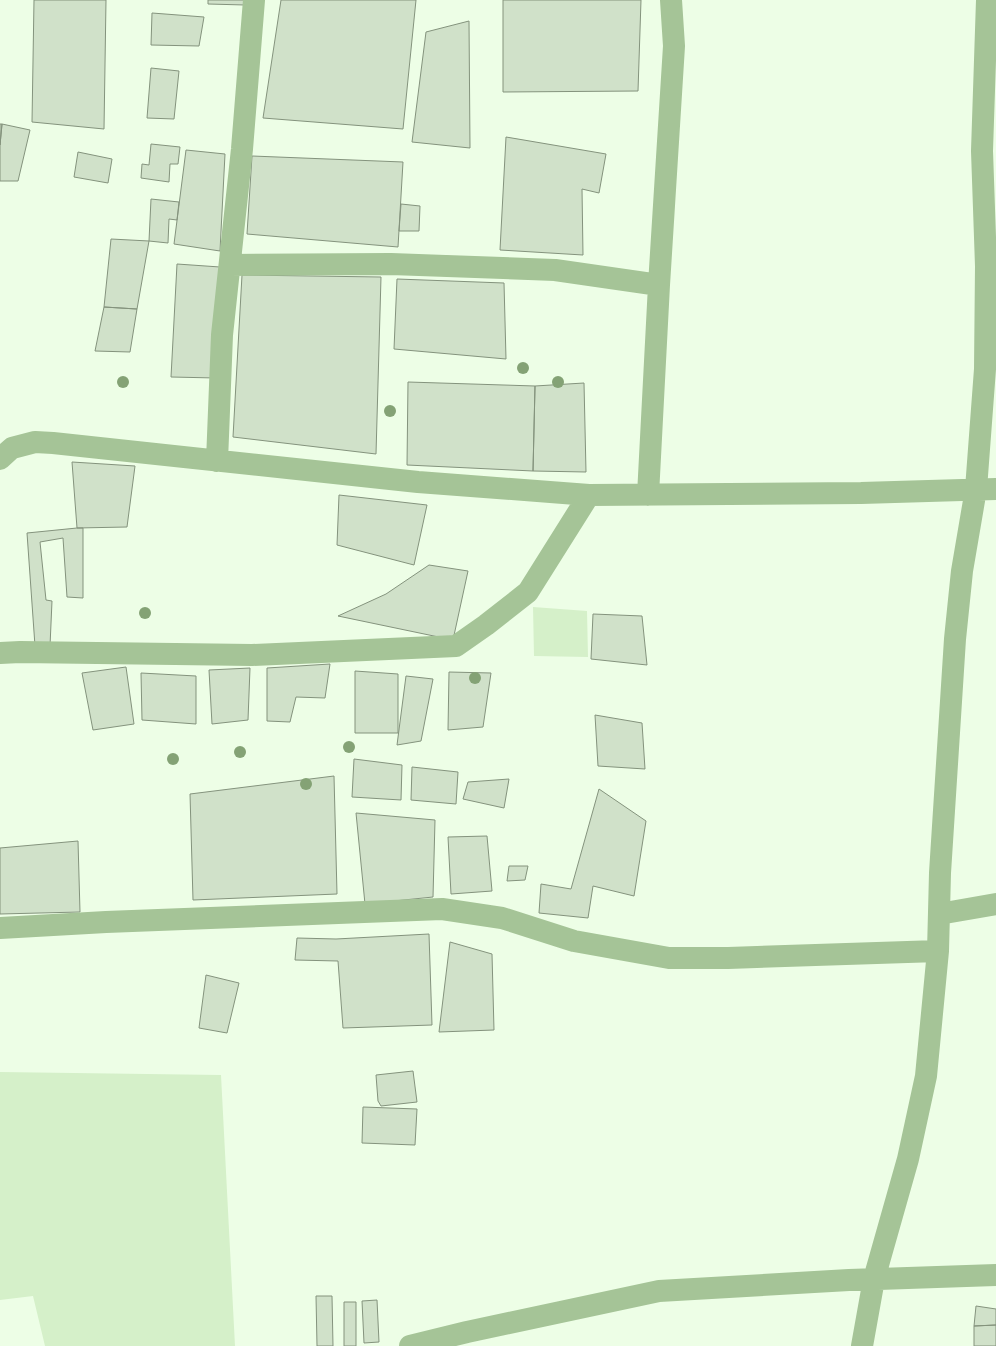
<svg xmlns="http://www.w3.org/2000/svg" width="996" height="1346" font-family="'Open Sans',sans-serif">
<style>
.green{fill:#d5f0c9}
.building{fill:#d0e1c9;stroke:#84937d}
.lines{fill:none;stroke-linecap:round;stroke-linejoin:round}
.street{stroke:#a5c497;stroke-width:22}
.tree{fill:#84a275}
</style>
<rect width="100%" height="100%" fill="#edfee6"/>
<path class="green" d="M533 607 587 611 588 657 534 656Z
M0 1072 221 1075 235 1346H45L33 1296 0 1300Z"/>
<path class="building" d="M34 0H106L104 129 32 122Z
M208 0H246L245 5 208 4Z
M281 0H416L403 129 263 118Z
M503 0H641L638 91 503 92Z
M152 13 204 17 199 46 151 45Z
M469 21 470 148 412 142 426 32Z
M151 68 179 71 174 119 147 118Z
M0 124H2L0 145Z
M2 124 30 130 18 181H0V145Z
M506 137 606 154 599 193 582 189 583 255 500 250Z
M151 144 180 147 178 164H170L169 182 141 178 142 164 149 165Z
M186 150 225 154 220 251 174 244Z
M78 152 112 159 108 183 74 177Z
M252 156 403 162 398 247 247 234Z
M151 199 179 202 177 220 169 219 168 243 149 241Z
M401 204 420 206 419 231H399Z
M111 239 149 241 137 309 104 307Z
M177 264 220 267 216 378 171 377Z
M242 275 381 277 376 454 233 437Z
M397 279 504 283 506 359 394 349Z
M104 307 137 309 130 352 95 351Z
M408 382 535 386 533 471 407 465Z
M584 383 586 472 533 471 535 386Z
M72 462 135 466 127 527 77 528Z
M339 495 427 505 414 565 337 545Z
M77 528H83V598L67 597 63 538 40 542 46 600 52 601 50 646H35L27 533Z
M429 565 468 571 453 640 338 616 386 594Z
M593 614 642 616 647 665 591 659Z
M330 664 325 698 296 697 290 722 267 721V668Z
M126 667 134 724 93 730 82 673Z
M250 668 248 720 212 724 209 670Z
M355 671 398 674V733H355Z
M449 672 491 673 483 727 448 730Z
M141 673 196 676V724L142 720Z
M406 676 433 679 421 741 397 745Z
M595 715 642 723 645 769 598 766Z
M354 759 402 765 401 800 352 797Z
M412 767 458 772 456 804 411 800Z
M334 776 337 894 193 900 190 794Z
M509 779 504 808 463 799 468 782Z
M599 789 646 821 634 896 593 886 588 918 539 913 541 884 571 889Z
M356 813 435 820 433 897 365 904Z
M487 836 492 891 451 894 448 837Z
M78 841 80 912 0 914V848Z
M509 866H528L525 880 507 881Z
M429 934 432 1025 343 1028 338 961 295 960 297 938 336 939Z
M450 942 492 954 494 1030 439 1032Z
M206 975 239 983 227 1033 199 1028Z
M413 1071 417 1102 381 1106 378 1101 376 1075Z
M363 1107 417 1109 415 1145 362 1143Z
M316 1296H332L333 1346H317Z
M377 1300 379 1342 364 1343 362 1301Z
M344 1302H356V1346H344Z
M976 1306 996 1309V1325L974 1326Z
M996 1325V1346H974V1326Z"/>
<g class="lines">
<path class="street" d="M230 265 391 264 555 270 659 285
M0 459 12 448 35 442 53 443 418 482 589 495 861 493 996 489
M217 461 222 335 242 149 254 0
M648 495 659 285 674 46 671 0
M0 653 20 652 252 655 456 646 486 625 528 592 589 495
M939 914 996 904
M0 928 106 922 442 909 502 918 574 941 669 958H728L938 951
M410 1346 467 1332 659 1291 849 1280 996 1275
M862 1346 874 1279 908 1159 926 1076 938 951 940 873 955 639 962 571 976 489 985 369 986 266 982 151 987 0"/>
</g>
<g class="tree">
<circle cx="523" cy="368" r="6"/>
<circle cx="123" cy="382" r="6"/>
<circle cx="558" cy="382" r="6"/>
<circle cx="390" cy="411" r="6"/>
<circle cx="145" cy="613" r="6"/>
<circle cx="475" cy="678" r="6"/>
<circle cx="349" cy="747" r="6"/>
<circle cx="240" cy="752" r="6"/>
<circle cx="173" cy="759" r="6"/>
<circle cx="306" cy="784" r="6"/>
</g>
</svg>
